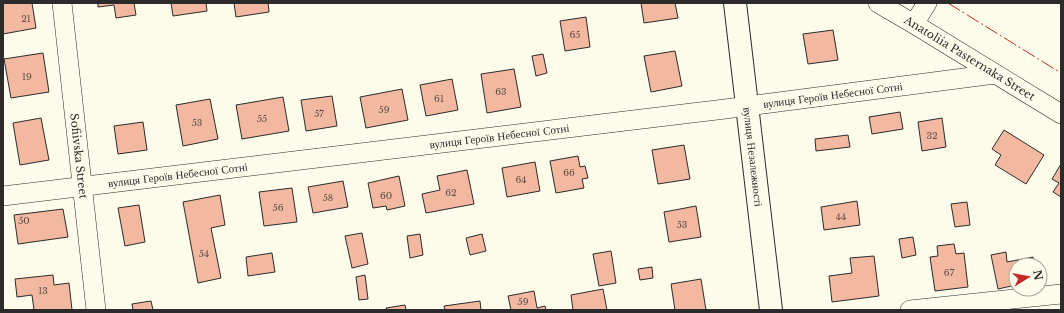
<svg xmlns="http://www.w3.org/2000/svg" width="1064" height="313" font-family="'Libre Baskerville',serif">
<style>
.building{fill:#f2b8a0;stroke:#2b2b2b}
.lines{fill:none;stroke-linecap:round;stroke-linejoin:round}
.street-casing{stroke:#2b2b2b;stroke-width:20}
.secondary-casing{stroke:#2b2b2b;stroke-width:24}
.street{stroke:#fdfbea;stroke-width:19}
.secondary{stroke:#fdfbea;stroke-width:22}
.power{stroke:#c62828;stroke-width:1;stroke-dasharray:14 3 2 3;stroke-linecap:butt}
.labels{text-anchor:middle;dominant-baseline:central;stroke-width:3;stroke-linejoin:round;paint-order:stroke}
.number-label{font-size:9px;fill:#5d4e48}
.street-label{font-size:11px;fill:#2b2b2b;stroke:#fdfbea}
</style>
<rect width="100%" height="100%" fill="#fdfbea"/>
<path class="building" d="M3 3H32L36 28 3 34Z
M98 3H134L136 15 116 18 114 5 98 7Z
M171 3H206L207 11 173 16Z
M234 3H268L269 12 236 17Z
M641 3H675L678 18 644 23Z
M586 17 590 47 565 51 560 21Z
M833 30 838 60 808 64 803 34Z
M675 51 682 86 651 92 644 56Z
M43 53 49 92 11 98 4 59Z
M543 54 547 73 536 76 532 56Z
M514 69 521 107 487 113 481 74Z
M452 79 458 110 426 116 420 85Z
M402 89 408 120 366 128 360 97Z
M332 96 337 126 306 131 301 100Z
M283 97 289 131 242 139 236 105Z
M210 99 218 139 183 146 176 105Z
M900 112 903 129 872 134 869 117Z
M41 118 49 160 20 165 13 123Z
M942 118 946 147 922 151 918 122Z
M143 122 147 150 118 154 114 126Z
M1004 130 1044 155 1026 184 995 165 1001 155 992 149Z
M848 135 850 147 816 151 815 139Z
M684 145 690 179 658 184 652 150Z
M578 156 580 167 585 166 588 178 582 179 584 188 556 193 550 161Z
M535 162 540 191 507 197 502 168Z
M1061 164V197L1053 192 1059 183 1052 179Z
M467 170 474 204 426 213 422 194 440 190 437 176Z
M399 176 405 206 387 210 386 206 373 208 368 183Z
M343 181 348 207 313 213 308 187Z
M292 188 297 222 264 226 259 192Z
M220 195 225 225 211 228 221 278 198 283 183 202Z
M857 201 860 225 824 230 821 207Z
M967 202 970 225 955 227 951 204Z
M139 205 145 242 125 246 118 208Z
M696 206 701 237 669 242 664 212Z
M63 209 68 237 18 244 14 215Z
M362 233 368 264 352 268 345 236Z
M420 234 423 255 410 258 407 236Z
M482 234 486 251 470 255 466 238Z
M913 237 916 255 902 258 899 239Z
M954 244 956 254 964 253 968 287 935 291 930 257 938 256 937 246Z
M611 251 616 283 599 286 593 254Z
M1006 252 1007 262 1033 257 1035 265H1016V285L998 289 991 255Z
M272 253 275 272 248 276 246 257Z
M874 256 879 296 832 302 829 276 852 273 850 258Z
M652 267 653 278 640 280 638 269Z
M53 275 54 285 69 283 72 310H34L32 295 17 297 15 279Z
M365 275 368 299 359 300 356 277Z
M701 279 706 310H675L671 284Z
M603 289 607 310H573L571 295Z
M534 291 537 308 545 306 546 310H511L508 296Z
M151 301 153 310H133L132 304Z
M480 301 481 310H445L444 306Z
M405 305 406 310H387L386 308Z"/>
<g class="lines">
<g class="street-casing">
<g id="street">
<path id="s1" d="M62 3 96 310"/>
<path id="s2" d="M878 3 914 24 1061 114"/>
<path d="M914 24 927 3"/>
<path id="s3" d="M3 196 725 109 995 74"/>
<path d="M910 310 1061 294"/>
</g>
</g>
<g class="secondary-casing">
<g id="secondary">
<path id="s4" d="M735 3 771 310"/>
</g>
</g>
<use href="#street" class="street"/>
<use href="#secondary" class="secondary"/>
<path class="power" d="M948 3 1061 73"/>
</g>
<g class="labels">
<g class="number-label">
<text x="26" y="18">21</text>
<text x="575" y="34">65</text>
<text x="27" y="76">19</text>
<text x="501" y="91">63</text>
<text x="439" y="98">61</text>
<text x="384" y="109">59</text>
<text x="319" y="113">57</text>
<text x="262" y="118">55</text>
<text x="197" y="122">53</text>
<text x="932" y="135">32</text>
<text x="569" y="172">66</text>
<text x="521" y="179">64</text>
<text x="451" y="192">62</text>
<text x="386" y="195">60</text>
<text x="328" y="197">58</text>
<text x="278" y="207">56</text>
<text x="841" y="216">44</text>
<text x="24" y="220">50</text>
<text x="682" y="224">53</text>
<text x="204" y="253">54</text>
<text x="949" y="272">67</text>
<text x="43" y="290">13</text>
<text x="523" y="301">59</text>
</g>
<g class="street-label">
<text stroke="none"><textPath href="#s2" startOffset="107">Anatoliia Pasternaka Street</textPath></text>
<text stroke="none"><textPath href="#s3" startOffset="836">вулиця Героїв Небесної Сотні</textPath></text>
<text stroke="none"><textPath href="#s3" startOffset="500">вулиця Героїв Небесної Сотні</textPath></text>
<text stroke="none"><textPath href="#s1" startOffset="154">Sofiivska Street</textPath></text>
<text stroke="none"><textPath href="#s4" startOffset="155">вулиця Незалежності</textPath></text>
<text stroke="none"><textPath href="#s3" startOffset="176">вулиця Героїв Небесної Сотні</textPath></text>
</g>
</g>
<rect width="1064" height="313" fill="none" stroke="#2b2b2b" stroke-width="8"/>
<g transform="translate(1028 277) rotate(79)"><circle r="19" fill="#fdfbea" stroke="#a9a89e"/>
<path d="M0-3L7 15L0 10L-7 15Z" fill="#c62828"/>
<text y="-6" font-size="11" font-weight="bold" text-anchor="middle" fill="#2b2b2b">N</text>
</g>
</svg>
